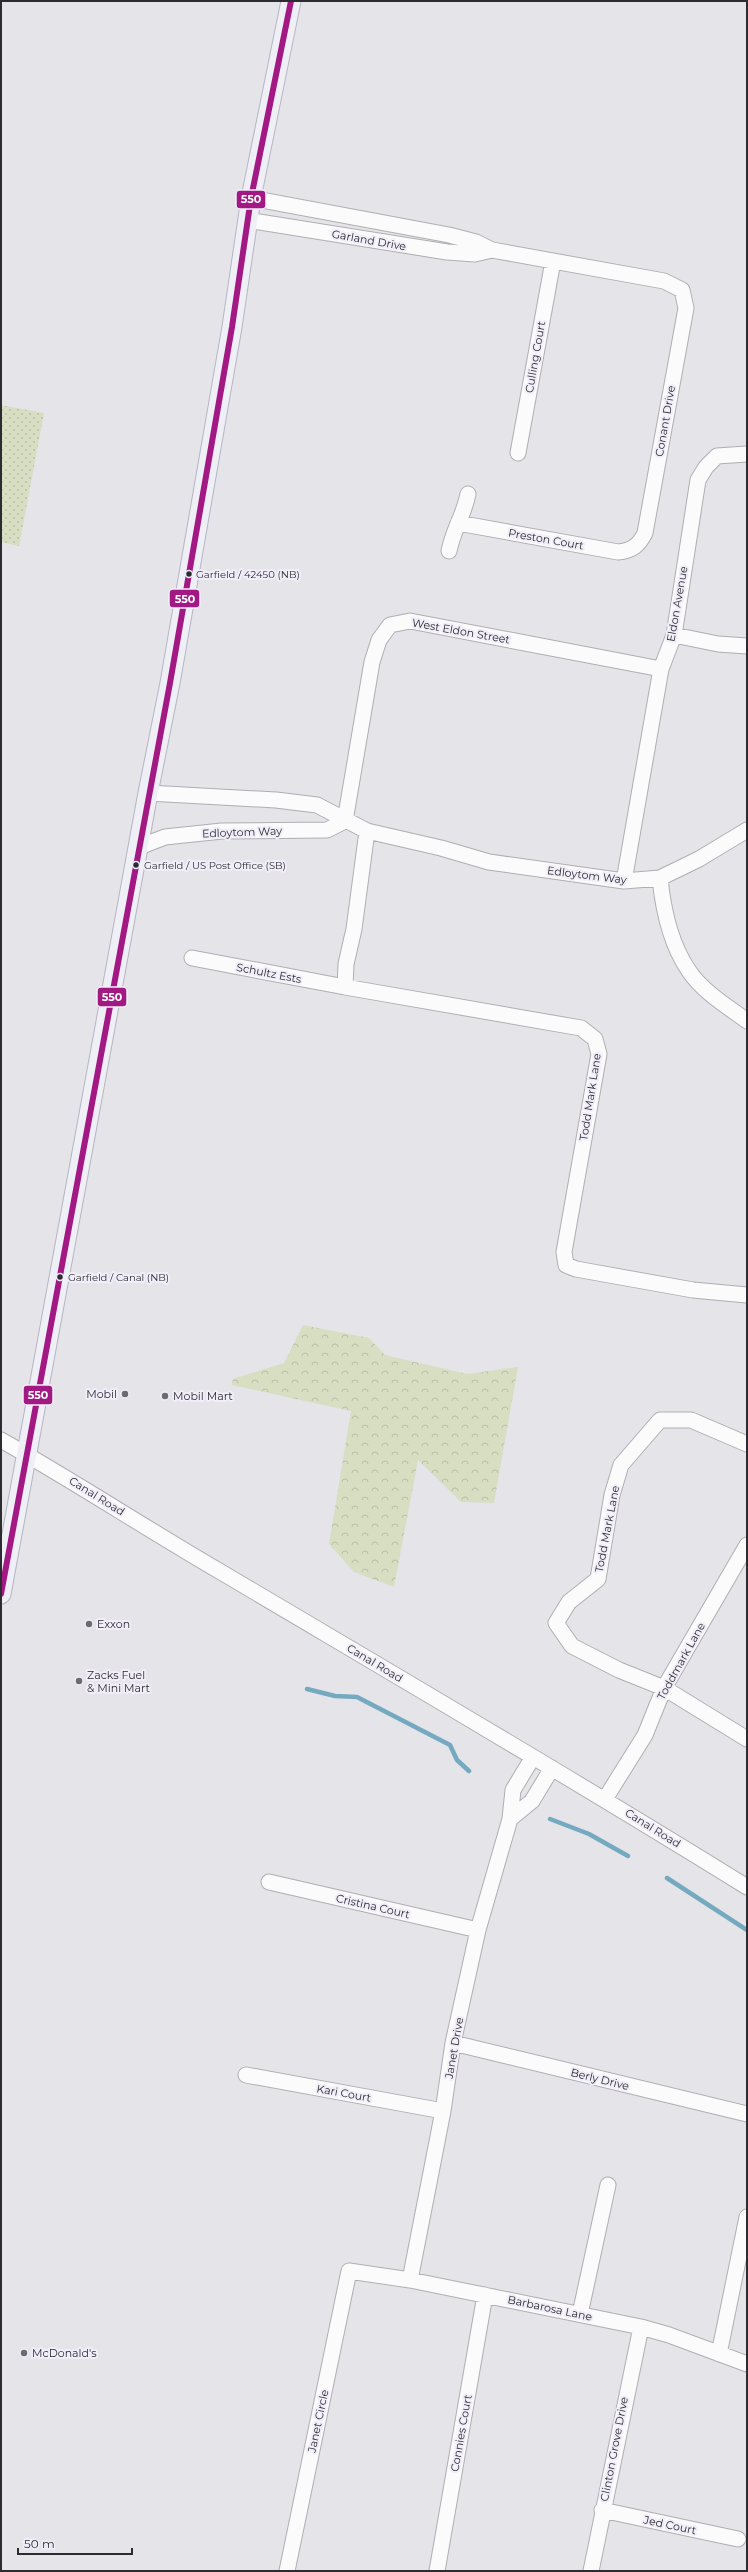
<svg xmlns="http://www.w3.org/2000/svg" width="748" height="2572" font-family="Montserrat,sans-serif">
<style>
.grass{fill:url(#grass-dots)}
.forest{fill:url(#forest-crowns)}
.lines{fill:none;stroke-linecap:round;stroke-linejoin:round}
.stream{stroke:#74a9c0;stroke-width:4.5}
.minor-casing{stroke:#afaeb2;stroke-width:17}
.major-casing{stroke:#b6b5c2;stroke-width:21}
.minor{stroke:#fbfbfc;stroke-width:15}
.major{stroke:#efeff6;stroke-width:19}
.bus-1-casing{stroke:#f1eef9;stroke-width:9}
.bus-1{stroke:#a31984;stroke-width:6}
.bus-dot{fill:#2c2b2f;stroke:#f1eef9;stroke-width:1.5}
.poi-dot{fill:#6c6c70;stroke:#f1eef9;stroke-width:1.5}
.labels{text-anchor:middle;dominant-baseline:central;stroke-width:4;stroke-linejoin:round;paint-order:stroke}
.bus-label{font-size:10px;fill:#2c2b2f;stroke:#f1eef9;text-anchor:start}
.street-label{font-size:11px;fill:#2c2b2f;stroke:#f1eef9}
.poi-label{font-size:11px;fill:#2c2b2f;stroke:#f1eef9;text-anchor:start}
.line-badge{stroke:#f1eef9;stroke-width:1.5}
.badge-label{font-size:11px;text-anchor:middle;font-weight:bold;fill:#fff}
</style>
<defs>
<pattern id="grass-dots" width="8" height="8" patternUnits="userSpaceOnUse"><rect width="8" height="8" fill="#d7dec2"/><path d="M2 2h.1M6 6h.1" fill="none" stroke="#b9bfa7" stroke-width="1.8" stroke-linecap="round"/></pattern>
<pattern id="forest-crowns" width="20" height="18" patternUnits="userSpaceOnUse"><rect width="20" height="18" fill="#d7dec2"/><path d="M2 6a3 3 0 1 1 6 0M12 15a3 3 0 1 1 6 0" fill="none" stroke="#b9bfa7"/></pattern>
</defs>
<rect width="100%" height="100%" fill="#e4e4e9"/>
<path class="grass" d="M1 405 44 413 19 546 1 542Z"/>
<path class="forest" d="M303 1325 369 1338 385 1355 467 1374 518 1367 494 1503 461 1502 418 1460 394 1587 354 1572 329 1544 351 1411 232 1385 233 1379 284 1363Z"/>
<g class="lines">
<path class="stream" d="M307 1689 335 1696 357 1697 450 1745 457 1760 469 1771
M550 1819 589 1834 628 1856
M667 1878 747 1930"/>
<g class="minor-casing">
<path id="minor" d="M251 198 449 235 476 242 492 250 664 281 682 290 686 308 645 533C639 545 632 551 618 552L458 523
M247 220 447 252 475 254 492 250
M518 453 553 261
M449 551C453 530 464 515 468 494
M674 635 718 644 747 646
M148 793 276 800 317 805 367 831 441 848 489 862 624 881 660 878 699 859 747 830
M345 821 372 662 379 640 390 625 410 621 661 669
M367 831 354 929 346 964 345 987 581 1028 595 1039 599 1054 564 1252 566 1265 576 1269 693 1290 747 1295
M139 847 165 837 222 831 327 830 345 821
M660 878C663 909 671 945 689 971 703 992 727 1006 747 1021
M624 881 661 669 674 635 698 480 706 467 717 456 747 454
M192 958 345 987
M1 1440C77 1483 150 1531 226 1575 400 1678 575 1780 747 1887
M747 1444 691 1420H660L621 1465 612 1495 598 1579 569 1602 556 1623 572 1646 619 1670 664 1688 747 1739
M533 1757 513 1790 510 1819 532 1801 552 1768
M605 1799 645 1735 664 1688 747 1545
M269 1882 478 1930
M453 2043 747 2114
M246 2075 443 2111
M410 2280 443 2111 453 2043 478 1930 510 1819
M580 2314 608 2185
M719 2354 747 2217
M602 2510 738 2539
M287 2571 349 2271 410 2280 641 2327 669 2335 747 2364
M437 2571 485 2295
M591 2571 641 2327"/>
</g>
<g class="major-casing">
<path id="major" d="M1 1594 148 793 170 683 232 327 251 198 291 1"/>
</g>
<use href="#minor" class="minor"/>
<use href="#major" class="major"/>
<g class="bus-1-casing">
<path id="bus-1" d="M1 1594 170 683 232 327 251 198 291 1"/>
</g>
<use href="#bus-1" class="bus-1"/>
</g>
<g class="bus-dot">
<circle cx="189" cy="574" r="3.5"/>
<circle cx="136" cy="865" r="3.5"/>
<circle cx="60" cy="1277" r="3.5"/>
</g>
<g class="poi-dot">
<circle cx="125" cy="1394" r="4"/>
<circle cx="165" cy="1396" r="4"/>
<circle cx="89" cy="1624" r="4"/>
<circle cx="79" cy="1681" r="4"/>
<circle cx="24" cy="2353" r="4"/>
</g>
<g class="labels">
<g class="bus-label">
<text x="196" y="574">Garfield / 42450 (NB)</text>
<text x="144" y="865">Garfield / US Post Office (SB)</text>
<text x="68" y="1277">Garfield / Canal (NB)</text>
</g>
<g class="street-label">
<text transform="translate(369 240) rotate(10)">Garland Drive</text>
<text transform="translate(535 357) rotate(-80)">Culling Court</text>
<text transform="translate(665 421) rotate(-80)">Conant Drive</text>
<text transform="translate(546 539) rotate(10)">Preston Court</text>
<text transform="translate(677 604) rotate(-80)">Eldon Avenue</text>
<text transform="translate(461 631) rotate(10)">West Eldon Street</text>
<text transform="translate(242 832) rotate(-2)">Edloytom Way</text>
<text transform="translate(587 875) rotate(7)">Edloytom Way</text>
<text transform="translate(269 973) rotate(11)">Schultz Ests</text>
<text transform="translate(590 1097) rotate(-81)">Todd Mark Lane</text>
<text transform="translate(97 1496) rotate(32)">Canal Road</text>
<text transform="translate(607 1529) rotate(-79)">Todd Mark Lane</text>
<text transform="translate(681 1661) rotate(-61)">Toddmark Lane</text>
<text transform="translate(375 1663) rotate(31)">Canal Road</text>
<text transform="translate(653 1828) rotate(32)">Canal Road</text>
<text transform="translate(373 1906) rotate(13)">Cristina Court</text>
<text transform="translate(454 2048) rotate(-80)">Janet Drive</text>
<text transform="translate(600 2079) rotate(14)">Berly Drive</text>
<text transform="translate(344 2093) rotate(10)">Kari Court</text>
<text transform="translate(550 2308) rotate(12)">Barbarosa Lane</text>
<text transform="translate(318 2421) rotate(-78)">Janet Circle</text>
<text transform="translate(461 2433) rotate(-80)">Connies Court</text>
<text transform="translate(614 2449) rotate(-79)">Clinton Grove Drive</text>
<text transform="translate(670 2525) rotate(12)">Jed Court</text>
</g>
<g class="poi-label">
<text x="117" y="1394" text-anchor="end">Mobil</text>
<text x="173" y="1396">Mobil Mart</text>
<text x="97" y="1624">Exxon</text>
<text x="87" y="1675">Zacks Fuel<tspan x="87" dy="13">&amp; Mini Mart</tspan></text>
<text x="32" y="2353">McDonald's</text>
</g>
</g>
<g class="line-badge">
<rect x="236" y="190" width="30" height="19" rx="4" fill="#a31984"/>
<rect x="169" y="589" width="31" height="19" rx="4" fill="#a31984"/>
<rect x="97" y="987" width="30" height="20" rx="4" fill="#a31984"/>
<rect x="23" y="1385" width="30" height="20" rx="4" fill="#a31984"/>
</g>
<g class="badge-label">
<text x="251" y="203">550</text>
<text x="185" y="603">550</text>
<text x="112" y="1001">550</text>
<text x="38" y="1399">550</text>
</g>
<rect width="748" height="2572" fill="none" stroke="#2c2b2f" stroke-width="4"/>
<path d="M18 2548v6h114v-6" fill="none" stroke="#2c2b2f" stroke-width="2"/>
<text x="24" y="2548" font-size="12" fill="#2c2b2f" stroke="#f1eef9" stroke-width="3" paint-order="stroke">50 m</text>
</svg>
